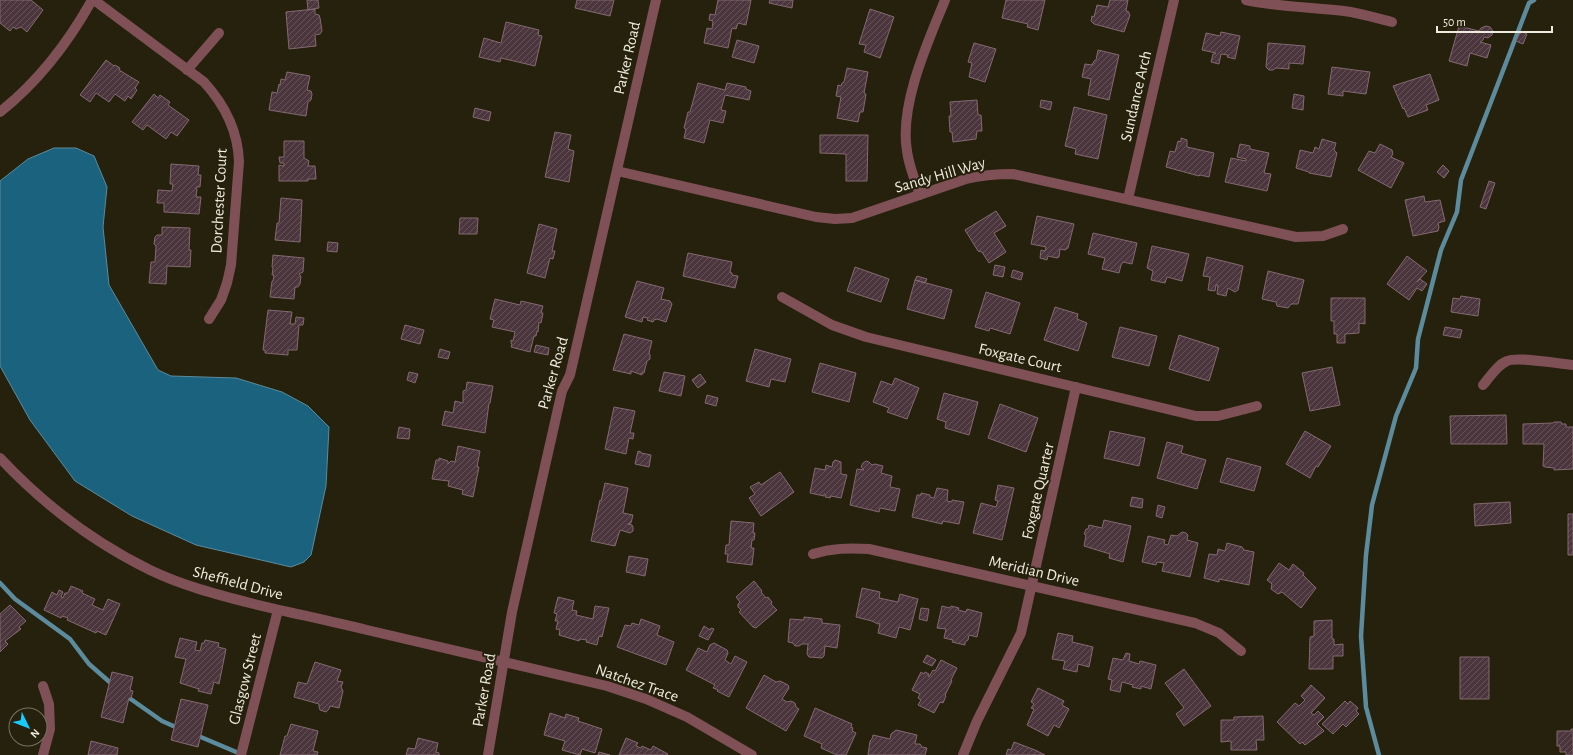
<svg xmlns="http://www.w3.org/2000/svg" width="1573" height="755" font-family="'Alegreya Sans',sans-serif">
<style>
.water{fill:#1b627f;stroke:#5b8b9c}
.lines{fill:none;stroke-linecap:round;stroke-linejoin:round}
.stream{stroke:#5b8b9c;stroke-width:4.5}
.building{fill:url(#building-hatch);stroke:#836971}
.minor{stroke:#7f5056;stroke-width:10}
.labels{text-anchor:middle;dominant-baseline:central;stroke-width:4;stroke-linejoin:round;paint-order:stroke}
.street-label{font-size:16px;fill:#efecdf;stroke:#26210d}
</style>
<defs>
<pattern id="building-hatch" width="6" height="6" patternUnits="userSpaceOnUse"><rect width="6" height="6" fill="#4c363d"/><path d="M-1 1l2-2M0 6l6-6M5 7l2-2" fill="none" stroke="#665359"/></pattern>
</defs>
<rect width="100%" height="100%" fill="#26210d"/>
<path class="water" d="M54 148H76L94 156 107 187 103 227 109 285 158 370 171 376 236 378 282 392 308 406 329 427 326 486 311 555 304 562 291 567 196 545 132 516 75 481 30 420 0 366V181L28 159Z"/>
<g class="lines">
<path class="stream" d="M0 583 15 599 70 639 89 664 113 685
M125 695 162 721 180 729
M196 735 241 754
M1379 755 1366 707 1361 636 1366 555 1372 505 1396 416 1416 368 1418 339 1441 250 1457 212 1461 180 1529 3 1534 0"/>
</g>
<path class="building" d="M0 0H31L43 10 27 32 21 27 16 29 13 27 10 31 0 23Z
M307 0H318L319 8 308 10Z
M577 0H614L610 16 575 8Z
M718 0H751L746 25 738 23 736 29 732 28 728 48 704 43 707 28 712 29 713 21 709 20 710 14 715 15Z
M770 0H793L792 8 769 3Z
M1006 0H1045L1038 30 1027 27 1028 24 1002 18Z
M1110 0H1128L1126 11 1129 12V14L1130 15 1124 32 1094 24 1091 21 1092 16 1094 17 1097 5 1108 7Z
M315 9V14L319 15 320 18 322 31 320 34 315 35 316 46 289 49 286 12Z
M870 9 894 17 880 58 864 52 866 45 859 44Z
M506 22 539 30 538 35 542 36 535 66 501 58 500 62 479 57 484 38 501 43Z
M1459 26 1479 31 1481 28 1486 26 1490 27 1493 31 1492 35 1488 38 1484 37 1483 40 1480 42 1491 45 1487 58 1470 53 1467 66 1449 61Z
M1521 31 1527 34 1523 44 1516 41Z
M1221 32 1240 36 1235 59 1227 57 1228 55 1221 54 1219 64 1211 62 1213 54H1215L1216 53 1202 50 1206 33 1220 36Z
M737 40 759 46 754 63 732 57Z
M974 43 996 49 985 82 969 77 972 63 968 62Z
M1268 43 1305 46 1303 64 1289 63V69L1276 68 1273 70H1269L1266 67Z
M1098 50 1119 55 1109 100 1088 95 1091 79 1082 77 1085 64 1092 65 1094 61 1096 60Z
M106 60 114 66 115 65 120 68 119 70 139 82 135 88 137 90 131 99 128 96 125 101 115 94 109 102 96 93 90 102 80 95Z
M1332 67 1370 72 1366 94 1343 91V96L1328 94Z
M847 68 868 72 864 93 866 94 863 112H860L858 122 837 118 841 97 836 96 838 85 841 86 842 83 844 82Z
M287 72 310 76 307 90 311 91 312 94 311 100 308 102 306 116 269 110 272 92 277 93 279 84 280 85 281 79 285 80Z
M1430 74 1439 100 1426 105 1428 110 1408 117 1404 108 1403 109 1393 86Z
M698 83 725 90 727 83 746 87V89L751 91 749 100 725 95 721 110 726 111 723 123 710 120 704 143 684 138 686 129 684 128 688 112H690Z
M154 94 158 98 160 95 170 102 168 105 189 120 177 136 171 132 166 139 147 125 143 130 132 122Z
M1294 94 1304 96 1303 110 1292 108Z
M977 100 978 115H981L982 131H977L976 139 953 142 952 132H950L949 116H951L950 102Z
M1041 100 1052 102 1050 110 1040 107Z
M1074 107 1107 115 1098 159 1075 154 1076 149 1065 146Z
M475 108 491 112 489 121 473 117Z
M555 132 571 135 568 149 574 151 569 182 545 177Z
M820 135H868L867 181H846V154L820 153Z
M1181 138 1187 140V147L1214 153 1209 177 1200 175 1199 176 1166 167 1170 151 1175 152 1178 141 1181 142Z
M1322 139 1336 143 1334 150 1337 153 1331 177 1309 173V172L1296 168 1300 150 1313 153 1315 147 1319 149Z
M284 141H304V158L309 161 308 166H315L316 179H308V181H279V165L284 166V163H280L279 157H284Z
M1240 144 1250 146V149L1269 153 1264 173 1271 174 1267 191 1225 182 1231 158 1246 161V159L1237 157Z
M1380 144 1392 150 1393 154 1391 157 1404 163 1391 188 1358 170 1369 151 1375 153Z
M171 164 199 166 198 175H201L200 187H196V189H197L196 197H201L199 214 164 212V203H157L158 190 172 191 173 184H170Z
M1443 165 1449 171 1444 178 1437 172Z
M1489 181 1495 183 1486 209 1480 207Z
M1424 196 1425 202 1440 200 1445 221 1438 223 1439 227 1438 231 1413 236 1405 200Z
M281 198 302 200 300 242 275 240 277 223H279Z
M996 211 1006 226 994 233 1006 252 989 263 982 252 978 251 965 230Z
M1037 216 1074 224 1068 248 1065 250 1060 249 1059 257 1057 258 1048 256 1047 260 1040 258 1041 250 1045 251 1046 247 1031 244Z
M460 218H478L477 234H459Z
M539 224 557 229 552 251H555L553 259 550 258 545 278 527 273Z
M162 227 190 228 189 250H191L190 267 167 266 166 284 149 283 151 262H155L156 246 154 244 155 237 157 235H162Z
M1093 233 1137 243 1132 264 1123 262 1121 265 1119 273 1102 269 1105 258 1088 254Z
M328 242 338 243 337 252 327 251Z
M1152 246 1189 254 1182 281 1167 277 1165 283 1151 280 1153 271 1147 268Z
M688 253 732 262 730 272 732 273V275L738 276 735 288 683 276Z
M273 255 304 258 303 272 299 274 301 276 300 284 298 287H295L294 299 270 297 272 281H273L274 275H272L273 268 272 267Z
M1407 256 1427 271 1417 282 1420 279 1427 284 1422 291 1417 288 1409 300 1387 284Z
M1207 257 1243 266 1238 290 1235 292 1228 288 1226 296 1217 294 1218 285H1216L1215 291 1208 290 1210 277 1203 276Z
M995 265 1005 267 1003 277 993 275Z
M855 267 889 279 881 302 847 291Z
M1013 270 1023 273 1021 280 1011 277Z
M1268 271 1304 280 1298 304H1291L1288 308 1277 306 1276 302 1262 299Z
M917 276 927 279 925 283 915 280Z
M915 280 952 290 944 319 907 309Z
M637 281 664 288 661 299 670 301 672 304 666 322 657 319 654 320 653 322 647 320 648 318 643 317 642 322 625 317Z
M986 292 1020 303 1010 334 990 328 989 331 975 327Z
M1461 296 1480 299 1478 316 1451 312 1453 298 1460 299Z
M1331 298H1365V324L1359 323V333L1345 334V343H1337V334H1334V321H1331Z
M495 299 520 305 521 301 543 306 541 313H543L541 323 539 322 538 332 537 331 536 336H534L530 352 511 347 512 344 511 343V340L513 341 515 332 492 327 494 320 490 319Z
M1055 307 1078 314 1077 319 1087 323 1078 351 1044 340Z
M268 310 292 312 290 324H295L296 317 304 318 303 325H299L297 350H288V355L265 353V350H263Z
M405 325 424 330 420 344 401 339Z
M1120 327 1157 336 1149 366 1112 357Z
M1445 327 1462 330 1460 338 1443 335Z
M624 334 652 341 649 353 650 355V359L647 361 644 373H642V375L631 371V374L613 370Z
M1179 335 1219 348 1209 381 1169 369Z
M536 345 549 348 548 355 534 352Z
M440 349 450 352 448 359 438 357Z
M755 349 791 359 785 382 771 379 769 387 746 381Z
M820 363 856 373 849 402 812 392Z
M1332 367 1340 405 1310 411 1302 373Z
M409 372 418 374 415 383 407 380Z
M664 372 685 376 681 396 659 391Z
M700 374 706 382 698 388 692 380Z
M895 378 919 388 907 419 887 412 889 408 873 402 881 381 892 385Z
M467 382 493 386 490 403H489L485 433 442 425 445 411 453 413 455 401 463 403V391L466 390Z
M944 393 978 402 969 435 945 428 946 422 937 419Z
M707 395 718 398 716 406 705 403Z
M1000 404 1038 418 1026 452 988 438Z
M614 407 635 411 630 433H634L633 439 629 438 626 454 605 449Z
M1506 415 1507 444H1451L1450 416Z
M1554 422H1561L1562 424H1566V427H1573V469L1554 470V468L1545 467 1543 466 1544 444H1523V424L1553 423Z
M399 427 410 429 409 439 397 438Z
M1110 431 1145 438 1139 466 1104 458Z
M1305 431 1331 446 1318 467 1316 466 1310 478 1286 464Z
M1167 442 1183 446 1181 453 1206 460 1197 489 1157 478Z
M458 446 480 451 477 467H479L473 497 462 494 463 490 448 486 449 481 432 479 436 460H439V458L448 461V464L451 461 455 462Z
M638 451 641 452V453L651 455 649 467 635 464Z
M1227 458 1261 467 1254 491 1220 482Z
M835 460 841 462V474L847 475 841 498 831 496 830 498 825 497 826 495 824 494V496L810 493 815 468 825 470 826 465 832 467 833 462Z
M866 461 869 462 872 465 875 464 883 466 881 473 892 476 890 487 900 489 895 511 880 508 879 512 850 505 857 469 864 470 861 467 863 463Z
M780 472 794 492 761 516 749 498 755 494 750 487 759 482 761 485Z
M605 483 628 488 623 513 633 515 631 523 628 524 632 525 633 527V531L630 533 620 530 615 546 591 541 600 500 601 501Z
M998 485 1014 488 1002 540 973 533 981 503 996 507 998 501 995 500Z
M937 488 948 490 947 501 952 502V500L964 502 959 524 943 521 942 524 912 517 917 495H921V493L930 495V497L934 498Z
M1132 497 1143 499 1142 508 1130 506Z
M1510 502 1511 523 1475 526 1474 504Z
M1158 505 1165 507 1162 518 1156 516Z
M1568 514H1573V555H1568Z
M1104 520 1131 526 1123 562 1109 558 1110 554 1084 546 1086 535 1084 534 1086 529H1088L1089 525 1102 528Z
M731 521 754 523 753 533H755L754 540H752L751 548H754L752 565 727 562 728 554H725L726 545H729Z
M1182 532 1186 533 1188 535 1187 540 1198 543 1190 577 1162 571 1164 563 1157 562 1156 565 1142 562 1148 536 1165 540 1164 544 1168 545 1171 535 1177 536Z
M1227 543 1242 547 1244 550 1254 552 1249 585 1219 579V582L1204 578 1209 554 1217 555 1218 549 1225 551Z
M629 556 648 559 645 576 626 572Z
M1279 563 1289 570 1293 564 1304 573 1303 575 1316 588 1301 608 1282 592 1278 594 1271 589 1272 584 1267 580Z
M754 581 762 591 761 592 766 598 768 597 772 602 771 604 777 610 756 628 753 627 739 612 741 610 738 607V604L740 602 736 597Z
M71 586 83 591 82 593 95 599 92 605 103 610 108 599 120 604 106 635 97 631 96 633 67 620 68 618 62 616 61 618 44 610 52 592 57 595 59 590 63 592 61 597 63 598 65 593H68Z
M862 588 880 592 879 598 898 602 900 594 918 599 910 630 899 627 896 638 878 633 880 623 878 624 872 621 856 617Z
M558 597 574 601 572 610 577 611 576 615 593 619 595 606 609 608 602 637 599 636 597 645 586 642 587 640 580 639 579 641 559 635 560 630 556 629 558 621H555L557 614 554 613Z
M10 605 26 621 19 627 21 629 5 641 8 644 0 652V614Z
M942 606 950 608 951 606 959 608 958 610 966 612 967 609 982 613 977 637 969 635 968 640 965 642V645L952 642 953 640 944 638 946 629 937 628Z
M921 608 929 609 927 621 919 619Z
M804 617 822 619V623L840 625 837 648 825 646 824 656 822 658 809 657 807 654 808 644H802L799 646H795L793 643 788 642 790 619 804 620Z
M641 619 660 626 657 635 674 642 666 665 617 647 625 625 631 626 632 623 639 625Z
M1332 620V639H1334V645L1343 644V656H1333V669H1309L1310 637 1314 636V621Z
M704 626 710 630 711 628 714 629 708 640 699 636Z
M1058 633 1073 636 1072 642 1093 647 1089 667 1078 664 1077 672 1063 669 1065 661 1052 659Z
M180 638 197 642 195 650 200 651 202 643H204L205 640 219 643 218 647 226 649 219 684 214 682 211 694 198 691 199 689 180 683 186 659 175 657Z
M714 643 727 650 728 653 725 660 731 664 735 656 747 662 729 697 717 691 718 690 713 688 715 685 686 670 698 648 707 652 710 645Z
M1126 653 1130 654 1129 661 1139 664 1140 661 1156 665 1151 689 1141 686V689L1132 687 1133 685 1122 682 1120 692 1110 690 1112 680 1108 679 1113 658 1123 660Z
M927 655 936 660 932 666 923 662Z
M1460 657H1489V699H1460Z
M941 660 957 668 951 680 952 681 945 695 946 696 943 703 940 702 934 713 918 705 921 700 918 698 920 694 912 690 921 672 924 674 925 672 929 674 928 676 929 677 933 670 935 671Z
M315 662 341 670 337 681 343 682 341 687 343 691 339 708 330 706 329 709 326 712 320 710 319 707V704L294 697 298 682 307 684Z
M1184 669 1211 706 1184 726 1176 714 1184 708 1165 683Z
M112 672 133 677 130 690 133 691 131 698H129L123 723 101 717Z
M764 675 776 682 780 681 788 685 789 688 782 699 787 702 791 701 795 703 796 707 799 709 786 731 746 708Z
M1311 685 1325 698 1311 713 1314 715 1318 711 1324 717 1317 724 1324 731 1305 745 1302 742 1300 744 1277 722 1295 703 1299 706 1305 700 1301 696Z
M1038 688 1064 701 1062 705 1069 709 1059 728 1054 725 1048 736 1027 725 1034 709 1031 708 1034 704 1031 702Z
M181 699 208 705 198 747 171 740Z
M1345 701 1348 704 1350 701 1358 708 1356 711 1359 714 1346 727 1343 724 1333 734 1322 724Z
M815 708 852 724 851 727 853 728 852 731 856 733 846 755H837L821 748 822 744 804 736Z
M550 713 565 718 566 714 579 718 578 721 602 729 595 753 582 749 580 755 562 750 565 741 544 735Z
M1263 716 1264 740H1256L1257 750H1231V741L1221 742V720H1234V717Z
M291 724 318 731 313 751 318 752 317 755H280L285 736H287Z
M1571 729H1573V755H1566V752H1560V746H1557V731H1571Z
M896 730 917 735 915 744H920L922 747 927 748 925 755H868L870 741 872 739 873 735 890 739 891 734Z
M418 738 438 743 436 752 439 753V755H406L408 748 415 749Z
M626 738 638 743 636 746 641 748 642 746 651 750 653 746 668 754 667 755H619Z
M91 741 118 748 117 755H88Z
M1014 742 1035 750 1045 755H1006L1008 749 1011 750Z
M599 752 610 755H598Z"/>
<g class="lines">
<path class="minor" d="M94 0 204 82C225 105 238 130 239 162L231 265 227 283 221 300 209 319
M1246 0C1278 7 1311 7 1344 11 1360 13 1376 18 1392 22
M187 70 219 33
M0 112C39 81 68 43 92 0
M617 171 816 217 835 219 852 218 966 179C982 175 996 174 1013 174L1296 237 1323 236 1343 229
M920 195C915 181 909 166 907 151 899 105 928 42 945 0
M1128 199 1174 0
M782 297 832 325 866 337 1196 416H1218L1257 406
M1483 385C1490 377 1497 365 1507 361 1518 356 1559 364 1573 365
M0 458C43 504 93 542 150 570 183 586 219 595 254 604 292 613 330 621 367 630 447 648 527 667 607 686L646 699 687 717 752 755
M813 554C832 548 849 548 869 549L1195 623 1219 633 1241 651
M43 686 49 704 50 729 43 755
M241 755 278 610
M488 755 512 612 562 391 570 375 656 0
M963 755 977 721 1021 633 1076 387"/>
</g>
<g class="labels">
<g class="street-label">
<text transform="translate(627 58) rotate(-77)">Parker Road</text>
<text transform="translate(1136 96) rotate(-77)">Sundance Arch</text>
<text transform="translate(940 175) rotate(-16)">Sandy Hill Way</text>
<text transform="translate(219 201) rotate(-87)">Dorchester Court</text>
<text transform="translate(1020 358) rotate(13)">Foxgate Court</text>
<text transform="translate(553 373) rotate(-74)">Parker Road</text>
<text transform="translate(1038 491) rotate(-77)">Foxgate Quarter</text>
<text transform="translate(1034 571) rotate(13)">Meridian Drive</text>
<text transform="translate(238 583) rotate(15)">Sheffield Drive</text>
<text transform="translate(245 679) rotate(-76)">Glasgow Street</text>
<text transform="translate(637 683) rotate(19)">Natchez Trace</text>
<text transform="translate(484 690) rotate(-80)">Parker Road</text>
</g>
</g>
<g transform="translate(28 727) rotate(133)"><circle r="19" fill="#26210d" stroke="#767261"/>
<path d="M0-3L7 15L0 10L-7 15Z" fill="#19cafc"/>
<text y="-6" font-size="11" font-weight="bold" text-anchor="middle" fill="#efecdf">N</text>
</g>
<path d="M1437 26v6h115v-6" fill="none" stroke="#efecdf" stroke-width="2"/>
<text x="1443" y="26" font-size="12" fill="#efecdf" stroke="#26210d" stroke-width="3" paint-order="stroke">50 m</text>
</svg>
